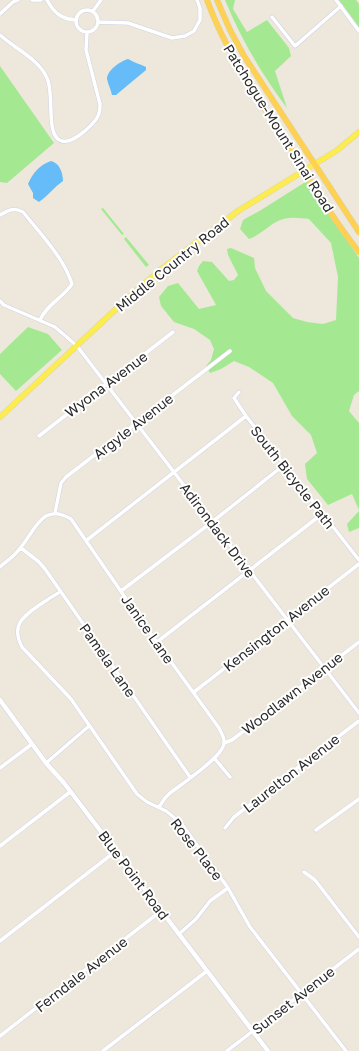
<svg xmlns="http://www.w3.org/2000/svg" width="359" height="1051" font-family="'Golos Text',sans-serif">
<style>
.green{fill:#a4e992}
.water{fill:#65bcf8}
.lines{fill:none;stroke-linecap:round;stroke-linejoin:round}
.minor-casing{stroke:#d0d1e4;stroke-width:4.5}
.tertiary-casing{stroke:#d0d1e4;stroke-width:5.5}
.primary-casing{stroke:#ccc;stroke-width:6}
.trunk-casing{stroke:#ccc;stroke-width:6}
.minor{stroke:#fff;stroke-width:3.5}
.tertiary{stroke:#fff;stroke-width:4.5}
.primary{stroke:#fcec51;stroke-width:5.5}
.trunk{stroke:#fed152;stroke-width:5.5}
.labels{text-anchor:middle;dominant-baseline:central;stroke-width:4;stroke-linejoin:round;paint-order:stroke}
.street-label{font-size:14px;fill:#2a2a2a;stroke:#fff}
</style>
<rect width="100%" height="100%" fill="#ede8db"/>
<path class="green" d="M225 0H235L233 9 247 32 267 20 289 48 291 56 275 71 287 108C262 75 241 39 225 0Z
M339 0H356L359 4V27Z
M0 66 54 143 7 183 0 182Z
M307 181 359 258V391L354 395 349 411 359 423V510L352 494 328 505 307 479 305 464 317 453 311 435 292 416 273 383 249 367 234 361 221 369 210 373 206 366 211 360 214 349 210 340 194 329 174 322 161 306 159 297 168 286 178 283 199 309 216 305 197 271 199 266 203 261 212 262 229 281 234 280 238 275 228 255 227 249 231 248 254 258 255 268 266 291 293 318 307 322 323 324 336 320 338 277 331 243 309 219C299 218 288 216 278 221 268 226 260 235 249 239L240 229 243 220 261 210Z
M103 208 124 234 122 235 101 209Z
M126 237 149 265 146 267 124 239Z
M28 327 48 334 62 350 16 391 0 374V354Z
M359 511V528L349 532 347 524Z"/>
<path class="water" d="M128 59C135 63 140 64 146 67V70L116 95H112C111 90 108 84 107 79 107 70 121 61 128 59Z
M51 161C60 163 63 174 63 181 54 187 48 196 39 202L33 198V193L28 184C33 173 39 165 51 161Z"/>
<g class="lines">
<g class="minor-casing">
<path id="minor" d="M32 0H41
M47 0C54 13 61 19 76 20
M336 0 359 31
M76 21a11 11 0 1 1 22 0a11 11 0 1 1-22 0Z
M93 11 101 0
M0 14 13 2 18 0
M272 17 295 46 341 6
M99 22 128 23 172 38 185 36 194 31 200 20V8L197 0
M0 35C14 48 39 59 47 78 54 93 47 128 57 138 67 150 93 126 98 116 100 112 100 108 100 104L86 50 87 33
M0 215C9 210 14 207 23 212 40 233 64 258 72 284 63 298 47 304 40 320
M0 301 4 305 55 327 77 346 359 713
M239 392 234 398 246 416 359 560
M39 436 173 332
M55 513 61 483 66 477 230 351
M87 540 246 416
M21 548 39 562 45 569 190 777
M0 567C7 561 16 555 21 547 36 529 43 502 71 519L140 619 219 728C221 733 225 738 224 743 224 756 182 784 170 793L165 798 159 807
M121 591 212 522 284 465
M60 592C53 596 45 601 38 606 22 617 11 626 22 647L71 699 137 794 147 802 166 811 181 823 228 888 250 927 346 1051
M157 642 322 514
M194 692 359 564
M224 743 232 740 359 642
M215 759 230 777
M46 763 89 726
M0 768 32 744
M225 828 234 817 310 758 359 721
M316 830 359 799
M0 846 70 792
M304 872 315 880 359 937
M179 934 196 919 210 901 228 888
M0 941 116 851
M0 1036 161 911
M103 1051 207 971
M227 1051 359 949"/>
</g>
<g class="tertiary-casing">
<path id="tertiary" d="M0 700 46 763 64 783 268 1051"/>
</g>
<g class="primary-casing">
<path id="primary" d="M0 417 129 297 159 271 238 211 336 151 359 132"/>
</g>
<g class="trunk-casing">
<path id="trunk" d="M207 0C226 52 257 97 287 143 310 180 332 218 359 252
M217 0 230 30 244 56 359 232"/>
</g>
<use href="#minor" class="minor"/>
<use href="#tertiary" class="tertiary"/>
<use href="#primary" class="primary"/>
<use href="#trunk" class="trunk"/>
</g>
<g class="labels">
<g class="street-label">
<text transform="translate(279 128) rotate(58)">Patchogue-Mount Sinai Road</text>
<text transform="translate(172 264) rotate(-39)">Middle Country Road</text>
<text transform="translate(106 384) rotate(-37)">Wyona Avenue</text>
<text transform="translate(133 426) rotate(-38)">Argyle Avenue</text>
<text transform="translate(293 477) rotate(52)">South Bicycle Path</text>
<text transform="translate(218 530) rotate(53)">Adirondack Drive</text>
<text transform="translate(276 628) rotate(-38)">Kensington Avenue</text>
<text transform="translate(148 629) rotate(55)">Janice Lane</text>
<text transform="translate(108 660) rotate(55)">Pamela Lane</text>
<text transform="translate(292 693) rotate(-38)">Woodlawn Avenue</text>
<text transform="translate(291 773) rotate(-38)">Laurelton Avenue</text>
<text transform="translate(197 849) rotate(52)">Rose Place</text>
<text transform="translate(134 875) rotate(53)">Blue Point Road</text>
<text transform="translate(81 974) rotate(-38)">Ferndale Avenue</text>
<text transform="translate(293 1000) rotate(-38)">Sunset Avenue</text>
</g>
</g>
</svg>
